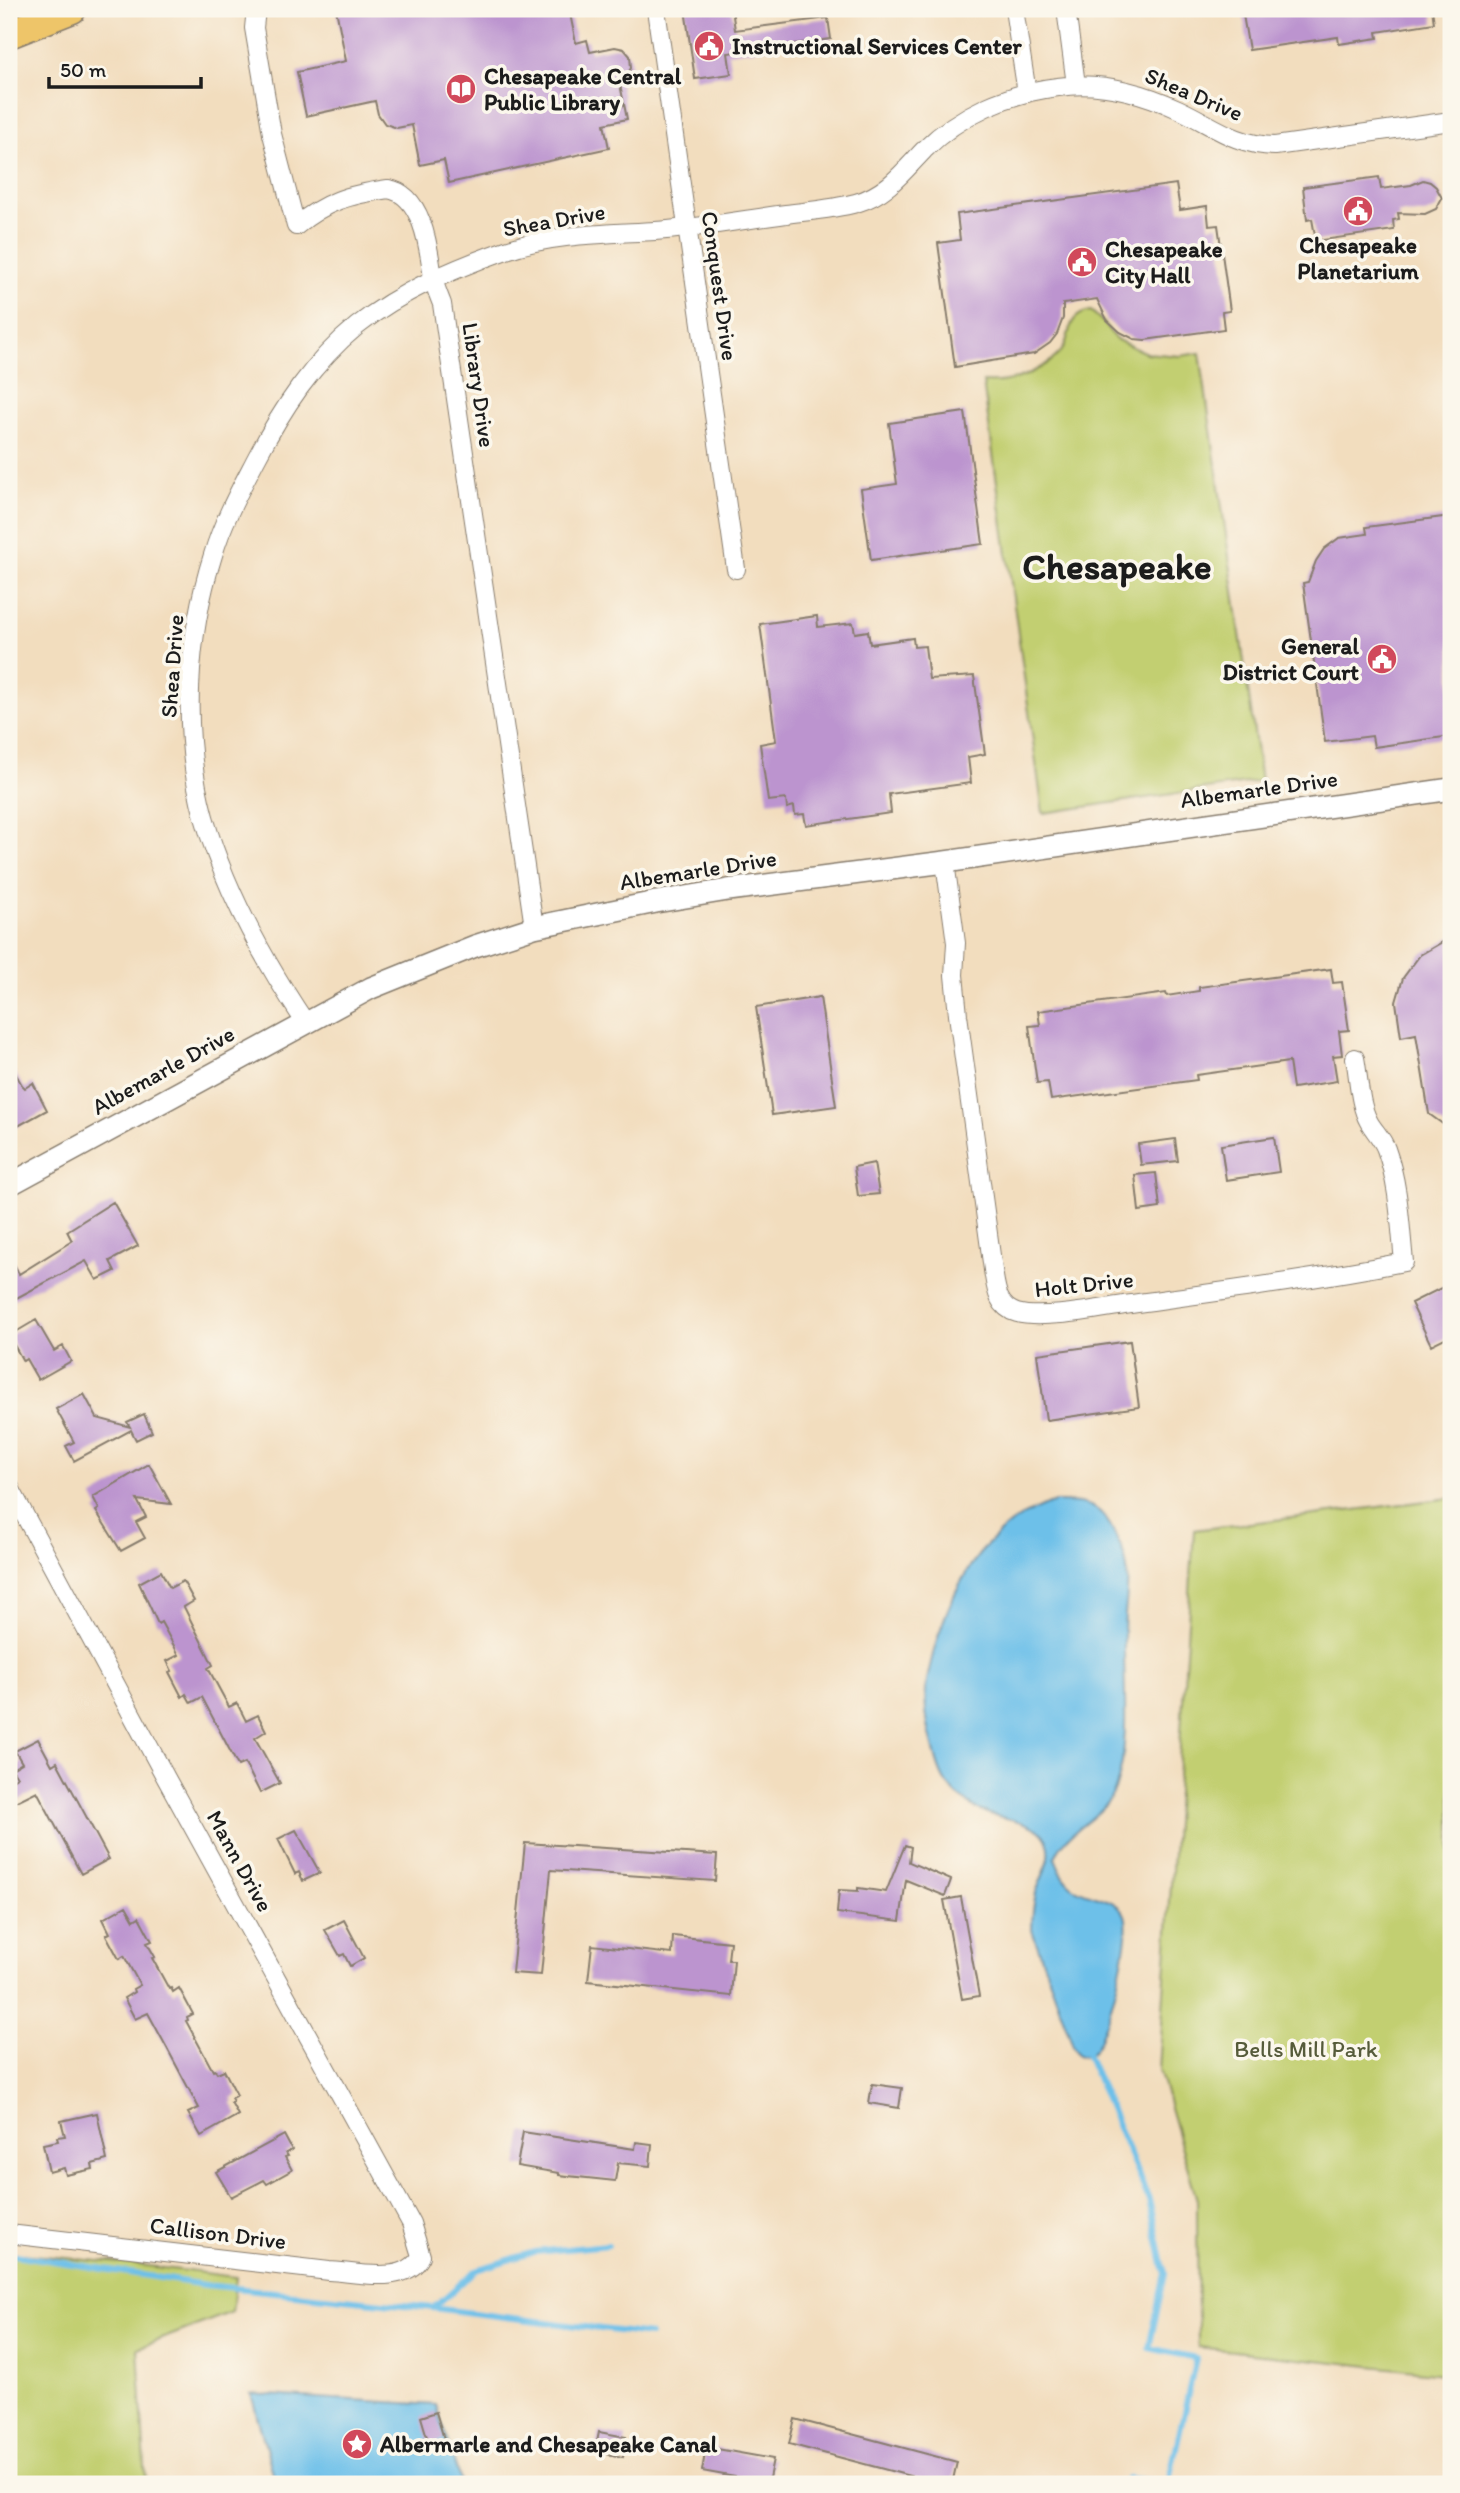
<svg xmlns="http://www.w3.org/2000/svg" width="1460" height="2493" font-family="Itim,sans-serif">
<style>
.green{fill:#c2cf71;stroke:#6f7646;stroke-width:2}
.water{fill:#6dc0e9;stroke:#446e82;stroke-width:2}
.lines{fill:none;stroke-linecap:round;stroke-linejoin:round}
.stream{stroke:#6dc0e9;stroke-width:6}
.building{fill:#bc94cf}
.minor-casing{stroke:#877c6d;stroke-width:20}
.tertiary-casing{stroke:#877c6d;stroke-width:24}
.primary-casing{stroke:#877c6d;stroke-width:31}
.minor{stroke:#fff;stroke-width:18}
.tertiary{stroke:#fff;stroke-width:21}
.primary{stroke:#eec569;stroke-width:28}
.labels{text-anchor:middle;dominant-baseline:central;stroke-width:7;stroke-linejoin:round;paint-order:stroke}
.poi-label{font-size:23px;font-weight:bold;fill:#1c1c1c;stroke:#fbf7ec;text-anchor:start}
.street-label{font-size:23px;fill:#1c1c1c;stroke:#fbf7ec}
.park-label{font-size:23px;fill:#565b3a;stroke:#fbf7ec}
.town-label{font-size:37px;font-weight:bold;fill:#1c1c1c;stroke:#fbf7ec}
</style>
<rect width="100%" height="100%" fill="#fbf7ec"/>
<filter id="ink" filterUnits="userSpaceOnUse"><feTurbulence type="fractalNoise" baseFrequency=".0143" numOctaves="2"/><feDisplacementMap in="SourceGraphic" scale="14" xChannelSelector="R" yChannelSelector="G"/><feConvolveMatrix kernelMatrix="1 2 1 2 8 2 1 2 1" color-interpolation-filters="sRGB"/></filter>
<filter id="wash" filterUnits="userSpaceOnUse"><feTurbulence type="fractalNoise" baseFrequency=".00686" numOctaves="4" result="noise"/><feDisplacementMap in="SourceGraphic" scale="28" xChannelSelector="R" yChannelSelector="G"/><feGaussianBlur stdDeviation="1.57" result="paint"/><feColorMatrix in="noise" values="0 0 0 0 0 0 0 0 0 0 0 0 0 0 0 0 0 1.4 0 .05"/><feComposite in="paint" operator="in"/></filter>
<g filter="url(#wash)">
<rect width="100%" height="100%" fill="#f2ddbe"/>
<path class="green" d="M1091 311 1104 323 1115 339 1146 353 1180 356 1200 353 1261 781 1043 813 983 382C991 382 999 383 1006 381 1022 379 1049 365 1060 353 1074 336 1063 316 1091 311Z
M1451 1498V2375L1198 2347 1197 2200 1159 2070 1194 1530Z
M9 2253 132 2264 236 2277 232 2312 138 2348 146 2484H9Z"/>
<path class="water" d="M1055 1502C1070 1502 1088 1501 1100 1512 1112 1524 1126 1554 1127 1570 1129 1591 1124 1612 1124 1633 1123 1680 1131 1743 1116 1787 1104 1820 1065 1828 1055 1858 1059 1868 1063 1879 1072 1886 1086 1897 1114 1896 1124 1913 1134 1930 1110 2014 1102 2034 1098 2045 1091 2061 1078 2055L1074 2048 1032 1930C1032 1917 1033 1906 1036 1893 1041 1875 1057 1857 1045 1837 1035 1821 1003 1819 987 1813 972 1807 959 1798 948 1785 940 1776 936 1758 933 1746 920 1702 925 1680 938 1637 958 1574 990 1523 1055 1502Z
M251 2394 436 2405 461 2484H276Z"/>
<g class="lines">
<path class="stream" d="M1088 2056 1149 2200 1165 2273 1149 2348 1196 2358 1168 2484
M9 2254 205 2285 433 2308 650 2335
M433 2308 476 2270 534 2252 608 2245
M1128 2478 1167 2484"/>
</g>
<g id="blocks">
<path class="building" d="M336 9H569L576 43 587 40 590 52 615 47 624 49 630 56 631 68 627 75 619 79 627 119 604 124 609 148 449 183 444 160 420 165 412 125 397 128 385 124 378 114 375 101 306 116 297 72 346 61Z
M685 9H732L735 30 828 18 831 39 728 53 731 74 695 79Z
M1242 9H1432L1434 23 1377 32 1378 38 1339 44 1338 37 1249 50Z
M1379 177 1381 189 1411 185 1423 180 1430 182 1436 187 1442 198 1436 209 1425 214 1398 213 1399 219 1393 220 1394 230 1316 241 1312 219 1307 220 1303 187Z
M1176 184 1180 210 1207 206 1209 226 1218 225 1230 311 1222 312 1224 329 1145 340 1134 339 1120 332 1107 320 1097 299 1063 304V318L1057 334 1050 343 1034 354 955 367 938 243 960 240 957 214Z
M965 412 983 544 871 560 861 489 897 484 889 423Z
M1451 516V736L1374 747 1372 736 1325 742 1303 583 1308 582 1316 561 1324 549 1339 538 1367 534 1366 527Z
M817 616 818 627 853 623 855 633 868 631 870 644 913 638 914 647 925 646 929 679 974 676 985 754 968 757 971 783 889 794 891 813 806 825 804 814 795 815 794 806 787 808 786 799 768 801 760 744 776 741 760 624Z
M1451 937V1130L1429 1114 1416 1034 1401 1037 1396 1002 1403 978 1420 955Z
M1331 969 1333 983 1342 982 1349 1030 1339 1031 1342 1055 1333 1056 1337 1081 1293 1088 1289 1062 1196 1075 1197 1080 1051 1100 1048 1082 1037 1083 1029 1026 1040 1025 1038 1011 1166 993 1167 996 1199 991V987Z
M820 997 836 1106 772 1115 756 1007Z
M9 1062 22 1085 25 1088 33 1083 47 1110 9 1131Z
M1274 1137 1279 1172 1226 1180 1221 1145Z
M1175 1139 1178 1161 1141 1165 1138 1144Z
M874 1163 879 1194 858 1196 854 1167Z
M1156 1173 1160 1208 1139 1211 1135 1175Z
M113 1202 138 1246 110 1261 115 1271 97 1280 86 1261 9 1302V1254L19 1274 72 1241 67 1231Z
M1451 1283V1335L1431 1345 1411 1303Z
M36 1320 54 1351 63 1346 71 1361 38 1380 26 1359 23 1361 9 1336Z
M1130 1341 1139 1407 1046 1420 1037 1354Z
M84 1394 97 1418 130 1427 127 1422 144 1414 152 1432 136 1440 131 1430 74 1461 66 1446 74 1442 56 1409Z
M149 1464 171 1504 137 1500 146 1517 136 1522 145 1538 121 1551 96 1511 99 1509 93 1497Z
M161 1571 170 1588 183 1581 194 1601 184 1607 213 1665 208 1668 229 1707 237 1703 246 1721 258 1715 266 1731 255 1738 280 1783 260 1793 245 1763 238 1766 202 1697 191 1703 186 1694 182 1697 169 1672 172 1671 167 1661 179 1655 161 1622 158 1624 139 1583Z
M38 1739 52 1765 57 1762 109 1859 81 1874 37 1791 15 1802 9 1791V1782L17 1777 12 1769 22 1763 15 1751Z
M296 1830 320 1873 303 1881 299 1872 295 1874 278 1839Z
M525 1843 717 1855 715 1881 551 1870 541 1975 512 1973Z
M905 1845 911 1847 909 1862 951 1880 945 1896 906 1880 900 1921 837 1913 839 1890 858 1891V1888L886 1892Z
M961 1897 979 1996 962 1999 944 1900Z
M126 1906 134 1920 139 1917 152 1941 147 1943 155 1957 152 1958 169 1989 171 1988 173 1992 179 1988 193 2014 187 2017 188 2020 186 2021 213 2071 215 2070 217 2073 224 2070 237 2095 231 2098 233 2101 231 2102 238 2115 201 2136 188 2113 199 2108 167 2048 148 2013 135 2019 124 1998 134 1992 133 1989 140 1985 124 1956 119 1959 106 1935 110 1933 103 1919Z
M344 1920 364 1958 350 1966 344 1954 340 1956 325 1930Z
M673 1936 730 1942 728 1960H734L731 1996 588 1981 592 1945 672 1954Z
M872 2084 902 2088 899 2108 869 2103Z
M97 2113 107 2160 92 2164 93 2169 66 2175 64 2168 49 2172 43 2144 58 2141 57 2137 65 2136 61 2121Z
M523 2132 635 2149 636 2142 652 2144 650 2166 618 2163 615 2181 559 2175V2173L517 2166Z
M284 2135 292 2150 286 2153 288 2156 285 2157 292 2170 267 2184 264 2180 231 2197 216 2172Z
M436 2412 444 2439 429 2444 421 2417Z
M795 2419 957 2462 952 2484H940L789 2444Z
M599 2432 626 2437 623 2457 595 2452Z
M706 2447 773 2459 768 2483 702 2471Z"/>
</g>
</g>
<g filter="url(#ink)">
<use href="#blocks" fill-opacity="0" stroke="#877c6d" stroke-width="2"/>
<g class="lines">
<g class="minor-casing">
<path id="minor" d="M256 9 254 28 272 134 296 226C326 201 348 195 388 189 423 194 429 250 433 278 435 287 439 296 442 304L534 927
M656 9 736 569
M1014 9 1027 93
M1066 9 1076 85
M945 862 956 943 954 975 958 1015 993 1270C996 1288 997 1307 1017 1313 1042 1320 1097 1309 1124 1305 1217 1292 1311 1280 1404 1262 1400 1224 1399 1185 1386 1149 1382 1138 1374 1131 1369 1122 1359 1104 1359 1078 1355 1058
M305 1022C263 959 225 891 204 817 181 734 187 637 213 555 223 521 240 490 256 459 282 409 313 362 357 326 401 291 453 269 506 250 553 234 606 234 655 231 699 228 742 220 786 214 809 211 834 209 856 203 887 194 903 172 924 150 960 114 1008 93 1058 87 1098 81 1141 92 1178 109 1213 125 1234 145 1275 146L1451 121
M9 1486 166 1778 411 2223 421 2256C406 2286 356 2272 329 2271L9 2234"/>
</g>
<g class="tertiary-casing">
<path id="tertiary" d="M9 1185 371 988 475 946 534 927 656 902 728 890 945 862 1451 789"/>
</g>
<g class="primary-casing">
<path id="primary" d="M9 34 72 9"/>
</g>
<use href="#minor" class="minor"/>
<use href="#tertiary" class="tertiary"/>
<use href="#primary" class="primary"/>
</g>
</g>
<defs>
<g id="civic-disc" transform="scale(1.575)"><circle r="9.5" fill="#d1495b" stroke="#fbf7ec"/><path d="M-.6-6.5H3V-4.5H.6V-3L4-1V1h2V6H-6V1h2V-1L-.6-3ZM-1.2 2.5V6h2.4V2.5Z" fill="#fff"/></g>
<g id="library-disc" transform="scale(1.575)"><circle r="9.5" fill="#d1495b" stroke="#fbf7ec"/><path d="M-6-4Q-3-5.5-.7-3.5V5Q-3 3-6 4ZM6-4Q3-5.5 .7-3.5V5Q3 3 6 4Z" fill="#fff"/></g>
<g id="sight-disc" transform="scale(1.575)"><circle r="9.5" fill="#d1495b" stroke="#fbf7ec"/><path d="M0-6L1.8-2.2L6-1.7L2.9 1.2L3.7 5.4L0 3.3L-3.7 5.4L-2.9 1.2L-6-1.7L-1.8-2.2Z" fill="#fff"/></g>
</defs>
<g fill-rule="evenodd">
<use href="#civic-disc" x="709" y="46"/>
<use href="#library-disc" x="461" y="89"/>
<use href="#civic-disc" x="1358" y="211"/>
<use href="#civic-disc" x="1082" y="262"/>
<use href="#civic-disc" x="1382" y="659"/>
<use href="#sight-disc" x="357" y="2444"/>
</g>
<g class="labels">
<g class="poi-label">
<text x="732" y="46">Instructional Services Center</text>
<text x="484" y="76">Chesapeake Central<tspan x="484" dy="26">Public Library</tspan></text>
<text x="1358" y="245" text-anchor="middle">Chesapeake<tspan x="1358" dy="26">Planetarium</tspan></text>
<text x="1105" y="249">Chesapeake<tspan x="1105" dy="26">City Hall</tspan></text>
<text x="1359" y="646" text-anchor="end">General<tspan x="1359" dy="26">District Court</tspan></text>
<text x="380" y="2444">Albermarle and Chesapeake Canal</text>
</g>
<g class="street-label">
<text transform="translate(1194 94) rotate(23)">Shea Drive</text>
<text transform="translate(554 220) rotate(-10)">Shea Drive</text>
<text transform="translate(720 286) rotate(82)">Conquest Drive</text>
<text transform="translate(479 385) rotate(82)">Library Drive</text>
<text transform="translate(172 666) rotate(-86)">Shea Drive</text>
<text transform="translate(1259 789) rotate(-8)">Albemarle Drive</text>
<text transform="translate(698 870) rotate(-9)">Albemarle Drive</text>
<text transform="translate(163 1070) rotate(-29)">Albemarle Drive</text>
<text transform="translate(1084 1284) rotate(-6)">Holt Drive</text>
<text transform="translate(240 1861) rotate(61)">Mann Drive</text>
<text transform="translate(218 2233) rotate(7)">Callison Drive</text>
</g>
<g class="park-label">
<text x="1306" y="2049">Bells Mill Park</text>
</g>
<g class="town-label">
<text x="1117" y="566">Chesapeake</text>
</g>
</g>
<rect width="1460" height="2493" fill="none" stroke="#fbf7ec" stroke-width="35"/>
<path d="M49 77v10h152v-10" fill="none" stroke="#1c1c1c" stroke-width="3.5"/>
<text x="60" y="77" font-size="21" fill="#1c1c1c" stroke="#fbf7ec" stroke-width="5" paint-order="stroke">50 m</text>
</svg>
